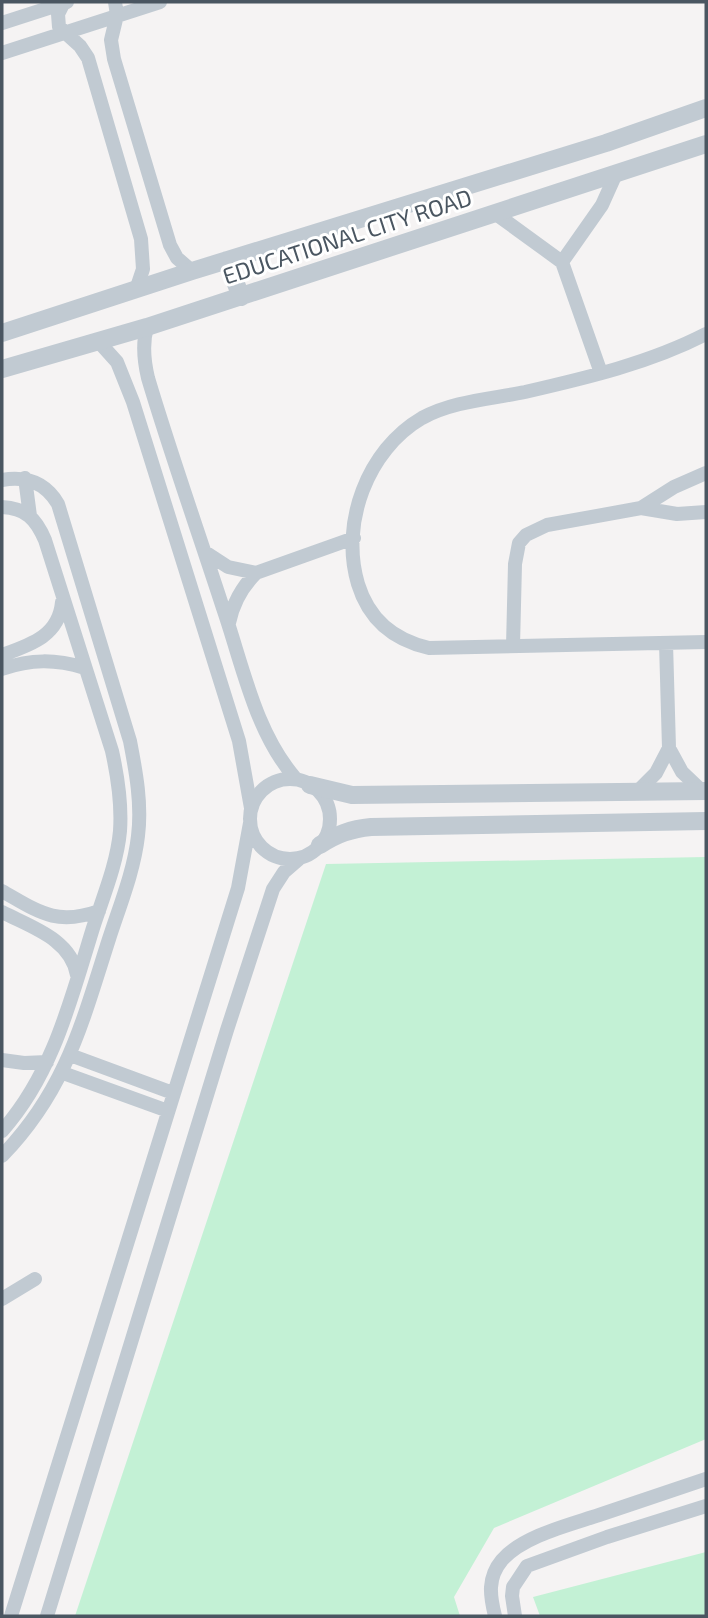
<svg xmlns="http://www.w3.org/2000/svg" width="708" height="1618" font-family="'Exo 2',sans-serif">
<style>
.green{fill:#c3f1d5}
.lines{fill:none;stroke-linecap:round;stroke-linejoin:round}
.minor{stroke:#c1cad2;stroke-width:14}
.tertiary{stroke:#c1cad2;stroke-width:18}
.labels{text-anchor:middle;dominant-baseline:central;stroke-width:6;stroke-linejoin:round;paint-order:stroke}
.street-label{font-size:23px;fill:#4a5661;stroke:#fff}
</style>
<rect width="100%" height="100%" fill="#f5f3f3"/>
<path class="green" d="M706 857V1439L494 1528 454 1597 460 1616H75L326 864Z
M706 1552V1616H540L533 1597Z"/>
<g class="lines">
<path class="minor" d="M64 2 58 14 59 27 80 46 88 58 141 239 143 269 136 290
M115 2 117 15 111 40 114 59 170 245 177 258 192 271
M2 23 67 2
M2 53 160 2
M496 214 562 262 602 205 615 176
M562 262 601 373
M147 327C142 344 144 361 148 378 171 455 198 531 223 608 243 666 255 732 296 779
M706 334C650 363 586 378 525 392 491 399 453 401 422 418 367 450 340 524 358 584 369 620 394 640 429 648L706 642
M99 342 117 362 133 402 239 741 251 808
M706 473 674 487 641 508 677 514 706 512
M25 478 30 516
M2 480C26 476 45 482 58 504L130 741C136 772 142 804 138 836 134 871 120 905 109 939 82 1023 66 1090 2 1156
M2 507C26 508 36 519 45 540L112 751C118 778 122 803 120 831 117 864 103 897 93 928 71 999 53 1074 2 1131
M205 552 228 567 256 573
M229 623C233 603 241 588 256 573L354 538
M513 646 515 564 519 543 526 535 547 525 641 508
M2 655C30 645 59 636 62 602
M2 669C31 659 55 659 85 668
M669 748 682 772 702 791
M250 819a40 40 0 1 1 80 0a40 40 0 1 1-80 0Z
M636 793 656 773 669 748 666 643
M2 891C39 912 56 926 99 911
M2 912C31 927 71 939 77 975
M70 1055 173 1093
M2 1060 24 1063 47 1062
M63 1073 168 1111
M2 1299 35 1279
M11 1616 238 888 250 823
M47 1616 227 1030 273 889 284 872 299 859
M495 1616C490 1596 487 1578 502 1560 523 1536 569 1525 599 1515 635 1503 670 1491 706 1479
M515 1616 512 1596 513 1587 527 1566 607 1537 706 1506"/>
<path class="tertiary" d="M227 260 241 297
M2 333 192 271 606 143 706 108
M2 369 147 327 706 144
M310 785 352 795 706 791
M320 845C337 834 351 829 371 827L706 821"/>
</g>
<g class="labels">
<g class="street-label">
<text transform="translate(347 236) rotate(-18)">EDUCATIONAL CITY ROAD</text>
</g>
</g>
<rect width="708" height="1618" fill="none" stroke="#4a5661" stroke-width="7"/>
</svg>
